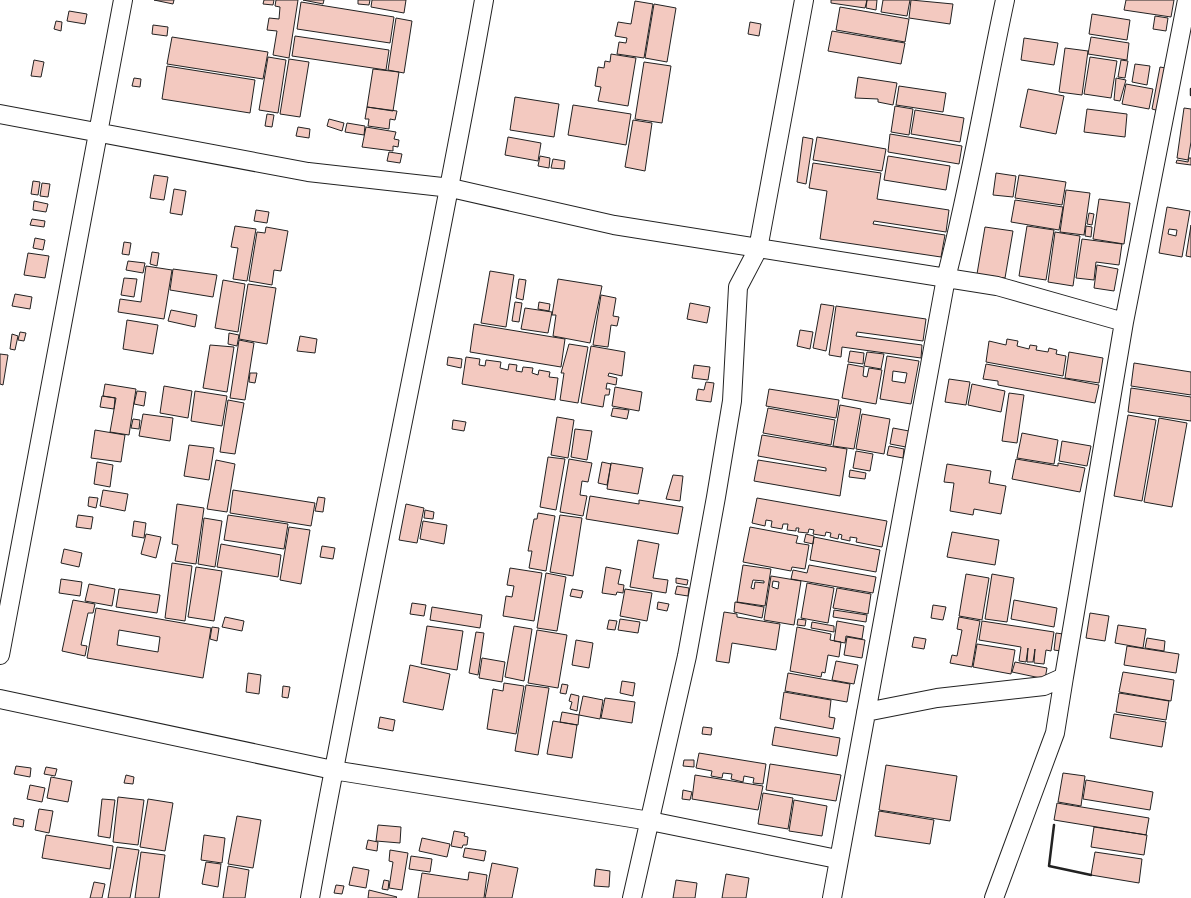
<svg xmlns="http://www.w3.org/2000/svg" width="1191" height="898" font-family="Jost,sans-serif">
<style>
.building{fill:#f3c9c0;stroke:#222;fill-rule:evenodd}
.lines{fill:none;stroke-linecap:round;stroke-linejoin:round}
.minor-casing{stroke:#222;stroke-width:20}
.minor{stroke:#fff;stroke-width:18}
.wall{stroke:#222;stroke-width:2.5}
</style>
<rect width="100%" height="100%" fill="#fff"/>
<path class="building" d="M154 0H174L173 4Z
M264 0H274L273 5 263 4Z
M276 0H298L289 58 273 55 277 31 267 30 269 18 279 19 280 7 275 6Z
M303 0H324L323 4Z
M358 0H370L369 5 358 4Z
M372 0H406L404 13 371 7Z
M831 0H867L865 8 831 3Z
M867 0H877L876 10 866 8Z
M883 0H910L907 16 881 12Z
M911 0 953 4 950 24 909 18Z
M1126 0H1174L1171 17 1124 10Z
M635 1 653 4 644 58 617 54 619 42 626 43 627 38 615 36 618 22 631 24Z
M301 2 394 17 390 43 297 29Z
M654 4 676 8 667 62 645 58Z
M840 7 909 19 905 42 836 30Z
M69 11 87 14 85 24 67 21Z
M1092 14 1130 20 1127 40 1089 34Z
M1155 16 1168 18 1166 31 1153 29Z
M396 18 412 21 404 73 388 70Z
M56 21 62 22 61 31 54 29Z
M750 22 761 24 759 36 748 34Z
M153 25 168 27 167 36 152 34Z
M832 31 905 43 901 64 828 51Z
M295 36 389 50 386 70 292 56Z
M172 37 268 52 263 79 167 64Z
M1091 37 1129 43 1127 60 1088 54Z
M1024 38 1058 43 1054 65 1021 60Z
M1065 48 1088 51 1082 95 1059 92Z
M611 54 636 58 628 106 598 101 601 87 595 86 598 67 604 68 605 61 610 62Z
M268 57 286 60 278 113 259 110Z
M1090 57 1117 61 1111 98 1084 94Z
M289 59 309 62 300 117 280 114Z
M34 60 44 62 41 77 31 76Z
M1121 60 1128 61 1125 78 1118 77Z
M644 62 671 66 662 123 635 119Z
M1135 64 1150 66 1147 85 1132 82Z
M167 66 255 80 250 113 162 99Z
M1160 67 1171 69 1163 112 1152 109Z
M373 69 399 72 393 111 367 107Z
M858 77 897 83 893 105 878 102V99L855 98Z
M134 78 141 79 140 87 132 86Z
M1116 78 1126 80 1120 101 1114 100Z
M1126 84 1153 89 1149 109 1122 104Z
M899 86 946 93 943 112 896 105Z
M1028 89 1064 96 1056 134 1020 127Z
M515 97 559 104 554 137 510 130Z
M573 105 631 114 626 145 568 135Z
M895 106 913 109 909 135 891 132Z
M367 107 397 111 395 120 390 119 389 129 368 126 369 119H365Z
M1184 108 1191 109V142L1188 160 1177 158Z
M1087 109 1127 114 1125 137 1084 132Z
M915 110 964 118 960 142 911 134Z
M267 114 274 115 272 127 265 126Z
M329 119 344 123 342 131 327 126Z
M633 120 652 123 645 171 625 167Z
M347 123 365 126 364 135 345 132Z
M298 127 310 129 309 138 296 136Z
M366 127 396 132 394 139 399 140 398 147 393 146V151L362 147Z
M890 134 962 146 959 164 888 152Z
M508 137 541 143 538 161 505 155Z
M803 137 813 139 806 184 797 182Z
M817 137 886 149 882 171 813 160Z
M389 152 402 154 400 163 387 161Z
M540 156 550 158 549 168 538 166Z
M888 156 950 166 946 190 884 180Z
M1189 158H1191V165L1176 163 1177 160 1188 162Z
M553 159 565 161 564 169 551 168Z
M813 163 881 173 877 199 949 210 946 232 874 221 873 224 945 235 941 257 820 239 827 191 809 188Z
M996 173 1016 176 1013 197 993 195Z
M154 175 168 177 164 200 150 198Z
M1019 175 1066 182 1062 205 1015 198Z
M33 181 40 182 38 195 31 194Z
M42 183 50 184 48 197 40 196Z
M174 189 186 191 182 215 170 213Z
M1066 190 1090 193 1084 235 1060 232Z
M1099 199 1130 203 1124 244 1093 239Z
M1015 200 1063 207 1059 230 1011 222Z
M34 201 48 204 46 212 33 210Z
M1167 207 1190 211 1182 257 1159 253ZM1169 229 1177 230 1176 236 1168 234Z
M256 210 269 212 267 223 254 221Z
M1089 213 1094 214 1092 225 1087 224Z
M32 219 45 221 44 227 30 225Z
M1191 225V257L1186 256Z
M235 226 256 229 247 281 233 279 238 248 231 247Z
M1027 226 1054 230 1046 280 1019 276Z
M1086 226 1092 227 1091 237 1085 236Z
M266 227 288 231 281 271 274 270 272 285 249 281 257 232 265 233Z
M985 227 1013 231 1005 278 977 274Z
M1055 232 1080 236 1073 286 1048 282Z
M35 238 45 240 43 250 33 248Z
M1082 239 1122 244 1119 265 1096 262 1094 280 1076 278Z
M124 242 131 243 129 255 122 254Z
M152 252 159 253 157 266 150 264Z
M28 253 49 256 45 278 24 275Z
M128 261 145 263 143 273 126 270Z
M1097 265 1118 269 1114 291 1094 288Z
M146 266 172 270 164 319 118 312 120 299 141 302Z
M173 269 217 275 213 297 170 290Z
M490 271 514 275 506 327 481 323Z
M124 278 137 279 134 297 121 295Z
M519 279 526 280 523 300 516 298Z
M558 279 602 286 590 343 553 336 556 315H552Z
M223 280 245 284 238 332 215 328Z
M248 284 276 288 267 344 239 339Z
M15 294 32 297 30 309 12 306Z
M601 295 616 298 613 316 619 317 617 326 611 325 608 347 593 345Z
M515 302 522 303 519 322 512 321Z
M539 302 550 304 549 311 538 309Z
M690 303 710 307 707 323 687 319Z
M821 304 834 306 826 351 813 348Z
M836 306 926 319 923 341 857 332 856 336 922 345 921 358 842 347 841 357 829 355Z
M525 308 552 312 548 333 521 329Z
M171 310 197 315 195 327 168 321Z
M127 320 158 325 153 354 123 349Z
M474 324 565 339 561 367 470 352Z
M800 330 813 332 810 349 797 346Z
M20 332 26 333 24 341 18 340Z
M229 333 239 335 237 346 228 344Z
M12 334 18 336 15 350 10 349Z
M300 336 317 339 315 353 297 351Z
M1007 339 1018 341 1017 346 1029 349 1030 345 1037 346 1036 350 1048 352 1049 348 1057 350 1056 354 1066 356 1063 376 986 362 989 341 1006 345Z
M239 340 254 343 245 400 230 398Z
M569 344 588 347 578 403 560 400 564 373H561Z
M210 345 234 347 227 392 203 388Z
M591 346 625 352 622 376 609 373 608 376 617 378 616 385 607 383 606 389H610L609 395H605L603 407 581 403Z
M850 351 864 353 863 364 848 362Z
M867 352 884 354 881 369 864 366Z
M1069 352 1103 358 1099 383 1065 378Z
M0 354 8 355 3 385 0 384Z
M887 356 919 361 911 404 880 399ZM893 371 907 373 905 383 892 381Z
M448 357 462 359 461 368 447 365Z
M466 357 480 359 479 365 485 366 486 360 501 362 500 368 508 370 509 364 517 365 516 371 522 372 523 367 533 368 532 373 538 375 539 370 550 372 549 377 558 378 555 400 462 384Z
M1134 363 1191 372V395L1131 386Z
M848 364 864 367 863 376 867 377 869 368 882 370 876 404 842 398Z
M986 364 1099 385 1095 403 998 385V381L983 379Z
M694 365 710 367 708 380 692 378Z
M250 373H257L255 383 249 382Z
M949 379 970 382 966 405 945 402Z
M706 382 714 383 711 402 696 400 698 389 704 390Z
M105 384 136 389 129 435 110 432 116 398 103 396Z
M972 384 1005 391 1001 412 968 405Z
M164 386 192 391 188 418 160 413Z
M615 387 642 392 639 411 612 406Z
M1131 388 1191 397V421L1128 412Z
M769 389 839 400 836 418 766 406Z
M137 391 146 392 144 406 134 404Z
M195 391 227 396 222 426 191 421Z
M1009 393 1024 395 1017 443 1002 441Z
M102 396 115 398 114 409 100 407Z
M228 400 244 403 235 454 220 452Z
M840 405 861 409 854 449 833 446Z
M613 408 629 410 627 419 611 416Z
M768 408 835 420 831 445 763 433Z
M143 414 173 418 170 441 139 436Z
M862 414 890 419 884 454 856 449Z
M1128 415 1156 420 1142 501 1114 496Z
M557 417 574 420 568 458 551 455Z
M1159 418 1187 423 1172 507 1144 502Z
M133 419 140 420 139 429 131 428Z
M453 420 466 422 464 431 452 429Z
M893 428 909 431 906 447 890 444Z
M575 429 592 431 587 460 571 457Z
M95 430 125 435 121 462 91 458Z
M1022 433 1058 440 1054 464 1017 458Z
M762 435 847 449 840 496 754 481 758 460 826 471V468L758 456Z
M1062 441 1091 446 1087 466 1059 461Z
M189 445 214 448 209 480 184 476Z
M889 446 904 449 903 458 887 455Z
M856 451 873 454 870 471 853 468Z
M548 457 565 459 556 510 540 507Z
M569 459 592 463 588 482 582 481 580 495 587 496 583 516 560 512Z
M1016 459 1058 466V463L1085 468 1080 492 1012 479Z
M216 460 235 464 227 512 207 509Z
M97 462 113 465 110 487 94 484Z
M602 462 611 464 607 485 598 483Z
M611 463 643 468 638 494 607 489Z
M947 464 991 471 989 483 1006 486 1001 514 974 509 973 515 950 511 954 483 944 482Z
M850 470 866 473 865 479 849 477Z
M673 475 683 476 680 501 666 499Z
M103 490 128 494 125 511 100 506Z
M233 490 315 503 311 526 230 513Z
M590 496 639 504V500L683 507 678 534 586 519Z
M89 497 98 498 96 508 88 506Z
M318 497 325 498 323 512 315 511Z
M757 498 887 521 882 547 856 542 857 538 850 537V541L841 539 842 535 839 534 838 539 830 537 831 533 826 532 825 536 813 534 814 530 809 529 808 533 798 532 799 528H796V531L787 530 788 524H783L782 529 771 527 772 521 766 520 765 526 752 523Z
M177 504 204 508 196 564 175 561 178 545 172 544Z
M406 504 424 508 417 543 399 540Z
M425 510 434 512 433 519 424 518Z
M538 513 555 516 546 571 529 568 532 551H528L534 519H537Z
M78 515 93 517 91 529 76 527Z
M228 515 288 524 284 549 224 540Z
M560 515 582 518 573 576 550 572Z
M204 518 222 521 215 567 198 564Z
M134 521 146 523 144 538 132 536Z
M423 521 447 525 444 544 420 539Z
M289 527 310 530 301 584 280 580Z
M750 527 798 536 796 543 809 545 805 569 792 567 791 571 743 562Z
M952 532 999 540 995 565 947 557Z
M146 534 161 537 156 558 141 554Z
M806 534 814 536 813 544 804 542Z
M814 537 880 550 876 572 810 560Z
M638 540 659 544 653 578 668 580 666 593 630 587Z
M221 544 281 555 278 577 217 567Z
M322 546 335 548 333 559 320 557Z
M64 549 82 553 79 567 61 563Z
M172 563 192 566 185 621 165 618Z
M743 565 771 569 765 606 737 602ZM753 580 764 581V583L755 582 754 589 751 588Z
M809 565 876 577 873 593 791 579 793 570 807 573Z
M196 567 222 571 214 621 188 617Z
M606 567 621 570 618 584 624 585 623 593 617 592 616 595 602 593Z
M510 568 542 573 534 621 503 616 506 596 512 597 514 586 507 585Z
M546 573 566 577 557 631 537 628Z
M966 574 989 578 982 620 959 616Z
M992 574 1014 578 1007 622 985 619Z
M771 576 801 581 794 625 764 620ZM773 581 779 582 778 589 772 587Z
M676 578 688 580 687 585 676 583Z
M61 579 82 582 80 596 59 593Z
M807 583 834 588 828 623 801 618Z
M89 584 115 589 112 606 85 601Z
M677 586 689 588 688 596 675 594Z
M837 588 871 594 868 614 833 608Z
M119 589 160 595 157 613 116 607Z
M572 589 583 591 581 598 570 596Z
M625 589 652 593 647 621 620 616Z
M73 600 95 604 93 613H88L81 645 87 646 85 656 62 651Z
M1014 600 1057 608 1054 627 1011 619Z
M658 602 669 604 667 611 657 609Z
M735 602 764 607 762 618 734 612Z
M412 603 426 605 424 616 410 614Z
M933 605 946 607 943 620 931 618Z
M432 607 482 615 480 628 430 620Z
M96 608 211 628 203 678 87 658ZM119 630 160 637 158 652 117 645Z
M834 610 867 615 866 622 833 617Z
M724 612 737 614V617L780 624 776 650 732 643 729 663 716 661Z
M1090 613 1109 616 1105 641 1086 638Z
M225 617 244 621 242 631 222 627Z
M959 617 980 621 972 667 950 663 952 655 957 656 962 630 957 629Z
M620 619 640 622 638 633 618 630Z
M798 619 806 620 805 626 797 625Z
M609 620 617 621 615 630 607 629Z
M837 621 864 626 862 639 846 636 845 643 834 641Z
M982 621 1054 632 1051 651 1046 650 1044 664 1034 663 1035 649 1033 662H1027L1028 648 1026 662 1019 661 1021 647 979 640Z
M812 622 834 626V632L811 628Z
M1118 625 1146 629 1143 648 1115 643Z
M427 626 463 631 457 670 421 664Z
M514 626 532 629 524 681 505 677Z
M212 627 219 628 217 641 210 639Z
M797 627 831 634 830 640 841 642 839 657 828 655 825 673 822 672 821 677 790 671Z
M537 630 567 635 558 688 528 683Z
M476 632 484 633 478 675 469 673Z
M1056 633 1070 635 1067 652 1054 650Z
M847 637 865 640 862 658 844 655Z
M914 637 926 639 924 649 912 647Z
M1147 638 1165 641 1164 651 1145 648Z
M576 640 593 643 589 668 572 665Z
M977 644 1015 650 1011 674 973 667Z
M1127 646 1179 654 1176 673 1124 665Z
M482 658 505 662 502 682 479 678Z
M836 661 858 665 854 684 832 680Z
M1015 662 1047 668 1045 679 1012 672Z
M410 665 450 674 443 710 403 702Z
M1123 672 1174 680 1171 701 1119 692Z
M248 673 261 675 259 694 246 692Z
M788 673 850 684 847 702 785 691Z
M622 681 635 683 633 696 620 693Z
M504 683 524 686 516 734 487 729 493 689 503 691Z
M562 684 568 685 566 694 560 693Z
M526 685 549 688 538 755 515 751Z
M283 686 290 687 288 698 282 697Z
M784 692 831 700 829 717 835 718 833 729 780 719Z
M1119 693 1169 701 1166 720 1116 712Z
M571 694 579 696 577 711 570 709 572 702 569 701Z
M583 696 603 700 600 719 579 715Z
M605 698 635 702 632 723 601 718Z
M562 712 579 715 578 725 560 722Z
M1114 714 1166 722 1162 747 1110 738Z
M380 717 395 720 393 731 378 728Z
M553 721 577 725 572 758 547 754Z
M703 727 712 728 711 735 702 734Z
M775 727 840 738 837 756 772 745Z
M699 753 766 764 763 784 753 783 754 778 744 776 743 782 731 779 732 774 723 773 722 778 711 776 712 771 696 768Z
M684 760H694V767L683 766Z
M770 764 841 775 836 801 766 790Z
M886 765 957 776 950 821 879 810Z
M16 766 31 768 30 777 14 774Z
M46 767 57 769 55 776 44 774Z
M1063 773 1085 776 1081 806 1058 802Z
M126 775 134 777 133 784 124 783Z
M695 775 763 786 758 810 692 799Z
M51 777 72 781 68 802 47 798Z
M1086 780 1153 792 1150 810 1083 799Z
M30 785 45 788 42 802 27 799Z
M683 790 692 792 690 800 682 799Z
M763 793 793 798 788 829 758 824Z
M118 797 144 800 138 845 113 842Z
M102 799 115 800 110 838 98 836Z
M148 799 173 803 165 851 140 847Z
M794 800 827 806 822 836 789 831Z
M1057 803 1149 818 1146 835 1054 820Z
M39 809 53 811 49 833 35 830Z
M879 811 934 820 930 844 875 836Z
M237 816 261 820 253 868 228 864Z
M14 818 24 820 23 827 13 825Z
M378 825 401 827 400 843 376 841Z
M1094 827 1147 835 1144 855 1091 847Z
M454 831 465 833 464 836 468 837 467 845H463L462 848 451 846Z
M46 835 113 846 110 869 42 858Z
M204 835 225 838 222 863 201 860Z
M422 838 450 844 447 857 419 851Z
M368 840 378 842 377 851 366 849Z
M117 847 139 850 130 898H108Z
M465 848 486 851 484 861 463 857Z
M390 850 408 853 402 890 389 888 393 862 389 861Z
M141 852 165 855 159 898H135Z
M1095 852 1142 859 1139 883 1091 875Z
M411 856 432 859 430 872 409 869Z
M206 862 221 864 218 887 202 884Z
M492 863 518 868 512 898H485Z
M228 866 249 870 245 898H223Z
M353 867 369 870 366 888 349 885Z
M596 869 610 871 609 887 594 886Z
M469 872 487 875 484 898H418L422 873 468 880Z
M726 874 749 878 746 898H722Z
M384 880 389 881 388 890 382 889Z
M676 880 697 883 695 898H673Z
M94 882 105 884 102 898H90Z
M336 885 344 886 342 894 334 893Z
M369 890 397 897 396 898H368Z"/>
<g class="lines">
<g class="minor-casing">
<path id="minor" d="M0 114 308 172 451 188 614 225 997 286 1124 322
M0 655 123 0
M0 699 333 770 650 821 837 859
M866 712 937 698 1044 686 1064 677 1124 322 1187 0
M310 898C364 598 431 300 484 0
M632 898 687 656 716 497 732 401 738 287 758 249 804 0
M832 898 946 278C970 186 985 93 1005 0
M994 898 1055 733 1064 677"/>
</g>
<use href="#minor" class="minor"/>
<path class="wall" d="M1191 89V95
M1054 825 1049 866 1091 875"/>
</g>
</svg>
